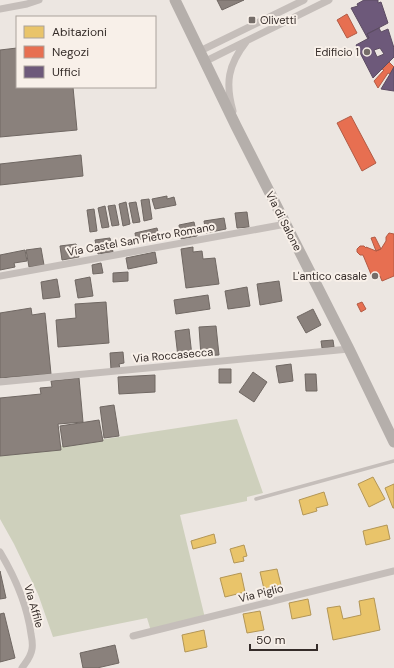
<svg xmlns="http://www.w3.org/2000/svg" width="394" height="668" font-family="'DM Sans',sans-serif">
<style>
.green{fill:#ced0bc}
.homes{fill:#e9c46a;stroke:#b39656}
.shops{fill:#e76f51;stroke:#b25b45}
.offices{fill:#6d597a;stroke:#5c4c62;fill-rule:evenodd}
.industry{fill:#8a817c;stroke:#706863}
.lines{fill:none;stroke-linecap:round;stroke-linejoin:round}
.lane{stroke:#c5beba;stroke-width:3.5}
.street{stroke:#c5beba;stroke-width:7}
.secondary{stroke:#b5afab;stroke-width:11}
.poi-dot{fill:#756d69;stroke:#f8f0e9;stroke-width:1.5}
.labels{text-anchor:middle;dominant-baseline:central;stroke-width:4;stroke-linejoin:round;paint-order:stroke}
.poi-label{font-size:11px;fill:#352c29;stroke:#f8f0e9;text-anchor:end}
.street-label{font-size:11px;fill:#352c29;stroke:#f8f0e9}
</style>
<rect width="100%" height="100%" fill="#ece6e1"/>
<path class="green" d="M237 419 263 493 247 497V501L180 515 205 618 151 631 147 618 53 637 38 594 14 544 0 519V455Z"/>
<path class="homes" d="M373 477 385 499 369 507 358 484Z
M394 484V508H393L385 488Z
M324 492 328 505 316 508 317 511 303 515 299 500Z
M387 525 390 539 366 545 363 531Z
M214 534 216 543 193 549 191 541Z
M244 545 247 556 243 557 244 561 234 563 230 549Z
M277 569 281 585 264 589 260 572Z
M241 573 245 592 225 597 220 578Z
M374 598 380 630 333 640 327 608 340 606 343 619 361 615 359 601Z
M308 599 311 615 292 619 289 603Z
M260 611 264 630 247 633 243 614Z
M204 630 207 647 185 652 182 635Z"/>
<path class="shops" d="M347 14 357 33 347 38 337 20Z
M389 62 394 67 390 74 388 73 378 88 374 81 384 70 382 69Z
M351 116 376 163 362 171 337 123Z
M389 233 394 234V276L382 281 380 276 373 279 363 255H360L357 252V249L360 246H364L366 248V247L376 251 381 249 386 241V237Z
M375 237 381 249 376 251 371 238Z
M362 302 366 309 361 312 357 304Z"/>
<path class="offices" d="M364 0H378V3L381 2 388 23 367 34 369 38 368 39 351 8 358 6 357 4Z
M379 28 381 32 388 29 394 48V57L373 78 356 45 369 38 367 34ZM380 48 384 54 377 57 374 50Z
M394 67V91L381 89 390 74Z"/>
<path class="industry" d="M217 0H244L222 10Z
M17 48V87H73L77 130 0 137V50Z
M81 155 83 176 0 185V164Z
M167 196V199L174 197 176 205 155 209 152 199Z
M149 199 152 219 144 221 141 200Z
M126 202 130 224 123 226 119 204Z
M136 202 140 222 133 223 129 203Z
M115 205 119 225 112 226 108 206Z
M105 206 109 227 102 228 98 208Z
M94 209 97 231 90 232 87 210Z
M247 212 249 227 237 228 235 213Z
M224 218 226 229 206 233 204 221Z
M194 222 197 236 181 239 179 225Z
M157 228 159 236 136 240 135 233Z
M110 238 113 252 98 254 95 240Z
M76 244 79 257 62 260 60 246Z
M193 247V252L202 251 203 259 215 258 219 284 186 288 181 249Z
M41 248 44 265 29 267 26 250Z
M25 250 27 261 14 263 15 267 0 270V255Z
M155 252 157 263 128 269 126 258Z
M101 263 103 273 93 274 92 265Z
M128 272V281L113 282V273Z
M90 277 93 296 78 298 75 280Z
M57 279 60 297 43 299 41 282Z
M279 281 282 301 260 305 257 284Z
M247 287 250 306 228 309 225 291Z
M208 295 210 309 176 314 174 300Z
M106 302 109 343 58 347 56 320 76 318 75 304Z
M31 308 32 315 45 313 51 374 0 378V313Z
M313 309 321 325 306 333 297 317Z
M216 326 219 355 201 356 199 327Z
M189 329 192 356 178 357 175 331Z
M333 340 334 347 322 348 321 341Z
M123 352 124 363 119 364 120 369 111 370 110 353Z
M291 364 293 381 279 383 276 366Z
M219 369H231V383H219Z
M253 372 267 382 254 402 239 392Z
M305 374H316L317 391H306Z
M155 375V392L119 394 118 377Z
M79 378 83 422 58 424 61 450 0 456V398L41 394 40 388 52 387 51 381Z
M114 405 119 436 104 438 100 407Z
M99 420 103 441 63 447 60 426Z
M0 571 6 598 0 599Z
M4 613 15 658 0 662V614Z
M115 645 119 663 97 668H83L80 653Z"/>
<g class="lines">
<path class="lane" d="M256 499 394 461"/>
<path class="street" d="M0 9 27 4 39 0
M200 51 304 0
M206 61 329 0
M233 111C225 83 228 65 246 42
M0 276 286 224
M0 382 349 349
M0 552C15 577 27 604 31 634 32 639 33 644 32 649 31 657 26 662 22 668
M133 636 394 571"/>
<path class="secondary" d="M175 0 236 126 349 349 394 442"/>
</g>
<g class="poi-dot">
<rect x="248" y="16" width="8" height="8" rx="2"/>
<circle cx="367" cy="52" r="4"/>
<circle cx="375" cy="276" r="4"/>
</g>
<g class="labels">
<g class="poi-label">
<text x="260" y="20" text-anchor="start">Olivetti</text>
<text x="359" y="52">Edificio 1</text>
<text x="367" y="276">L'antico casale</text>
</g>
<g class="street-label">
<text transform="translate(284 221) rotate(63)">Via di Salone</text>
<text transform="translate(141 239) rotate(-10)">Via Castel San Pietro Romano</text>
<text transform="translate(173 355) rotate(-5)">Via Roccasecca</text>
<text transform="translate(261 593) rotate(-14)">Via Piglio</text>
<text transform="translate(34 606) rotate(74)">Via Affile</text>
</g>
</g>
<rect x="16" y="16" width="140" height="72" fill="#f8f0e9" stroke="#aaa29c"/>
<rect x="24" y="26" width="20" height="12" fill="#e9c46a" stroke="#aaa29c"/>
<text x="52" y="36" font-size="12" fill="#352c29">Abitazioni</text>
<rect x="24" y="46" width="20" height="12" fill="#e76f51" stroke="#aaa29c"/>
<text x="52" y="56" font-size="12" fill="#352c29">Negozi</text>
<rect x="24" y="66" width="20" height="12" fill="#6d597a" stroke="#aaa29c"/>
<text x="52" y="76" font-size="12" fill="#352c29">Uffici</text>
<path d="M250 644v6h67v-6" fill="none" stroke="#352c29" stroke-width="2"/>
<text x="256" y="644" font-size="12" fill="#352c29" stroke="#f8f0e9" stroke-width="3" paint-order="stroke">50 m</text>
</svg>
